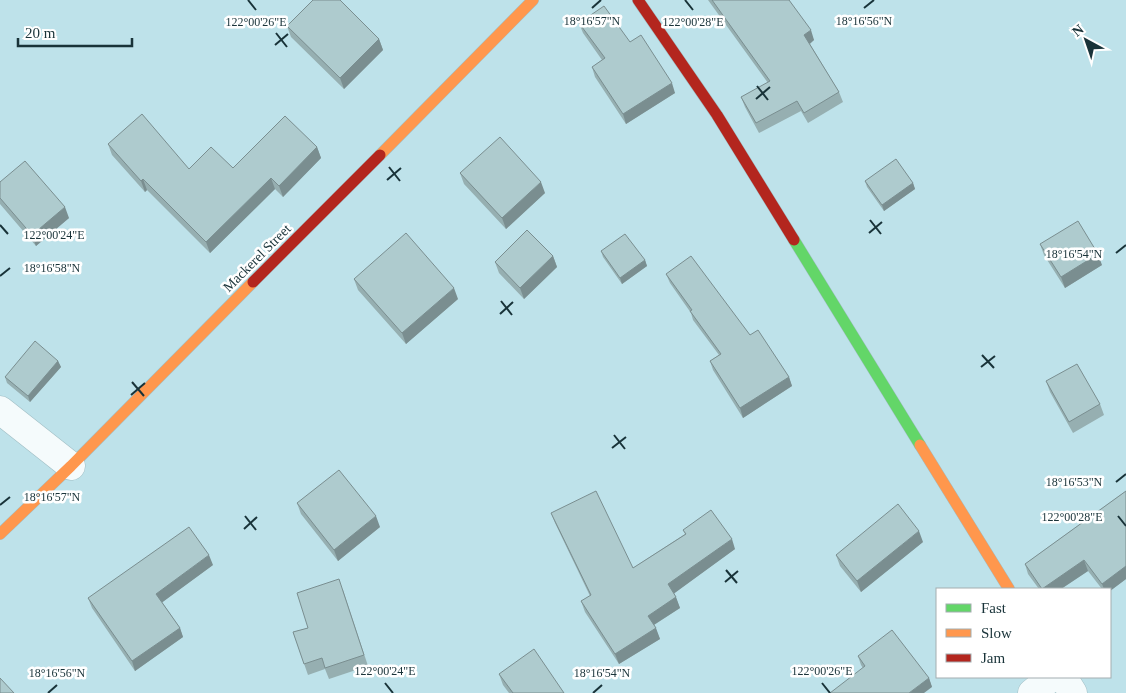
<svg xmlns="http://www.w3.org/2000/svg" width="1126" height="693" font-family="'Times New Roman',serif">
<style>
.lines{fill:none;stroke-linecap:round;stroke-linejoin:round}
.street-casing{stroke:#a1bec4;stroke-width:29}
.fast-casing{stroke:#a1bec4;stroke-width:12}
.slow-casing{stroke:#a1bec4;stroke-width:12}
.jam-casing{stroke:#a1bec4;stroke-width:12}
.street{stroke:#f5fbfc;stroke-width:28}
.fast{stroke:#63d668;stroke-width:11}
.slow{stroke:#ff974d;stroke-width:11}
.jam{stroke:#b3261e;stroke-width:11}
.wall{fill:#96afb1}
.shaded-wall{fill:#7a8e90}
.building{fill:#aecbce;stroke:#7a8e90}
.ticks{fill:none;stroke:#193339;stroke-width:2}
.labels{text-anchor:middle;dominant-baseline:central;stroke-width:5;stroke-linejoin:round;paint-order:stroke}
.street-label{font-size:14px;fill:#193339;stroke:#fff}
.ticks-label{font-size:12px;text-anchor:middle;fill:#193339;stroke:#fff;stroke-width:5;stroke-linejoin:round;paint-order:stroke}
</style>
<rect width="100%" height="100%" fill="#bee2ea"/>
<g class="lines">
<g class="street-casing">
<path id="street" d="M0 410 71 466
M1063 677 1073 693
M1032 693 1052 677"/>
</g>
<g class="fast-casing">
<path id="fast" d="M794 240 920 445"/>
</g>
<g class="slow-casing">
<path id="slow" d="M380 155 533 0
M920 445 1009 589
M0 534 71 466 253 282"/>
</g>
<g class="jam-casing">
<path id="jam" d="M638 0 717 115 794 240
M253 282 380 155"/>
</g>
<use href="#street" class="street"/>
<use href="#fast" class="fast"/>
<use href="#slow" class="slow"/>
<use href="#jam" class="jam"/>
</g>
<path class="wall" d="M708 0H789L814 40 810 44 839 92 843 102 808 123 801 111 759 133 745 107 741 97 768 83Z
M579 23 630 42 675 93 626 124 595 77 592 67 602 60 583 33Z
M287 26 379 39 383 50 344 89 291 37Z
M108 144 189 169 233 168 317 147 321 158 283 197 275 189 210 253 147 190 145 192 112 155Z
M460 173 545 193 506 229 464 184Z
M865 181 913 183 915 189 884 211 867 187Z
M0 182 69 218 36 246 0 204Z
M1040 244 1102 265 1065 288 1044 255Z
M601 251 645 260 647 266 622 284 603 257Z
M553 256 557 267 524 299 499 273 495 262Z
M666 274 750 335 789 377 792 386 743 418 713 370 710 361 719 355 693 320 691 313 670 283Z
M354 279 458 299 406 344 358 290Z
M58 361 61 367 30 402 7 383 5 377Z
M1046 381 1100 404 1104 415 1073 433 1050 392Z
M1126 491V579L1110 591V589H1102L1088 571 1061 589H1039L1028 574 1025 564Z
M297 503 380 527 338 561 301 514Z
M551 513 633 568 685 534 683 530 735 549 674 593 680 608 654 625 660 639 619 664 585 612 581 601 590 596 555 523Z
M923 542 861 592 840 566 836 555Z
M213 565 162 602 180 628 183 637 135 671 92 608 88 598Z
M343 590 368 666 329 679 325 669 308 675 293 632 308 628Z
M858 656 929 678 932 687 863 668 861 665Z
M499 674 564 693H509L503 685Z"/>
<path class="shaded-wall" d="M811 30 814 40 808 45 804 35Z
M379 39 383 50 344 89 340 78Z
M672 83 675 93 626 124 623 114Z
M317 147 321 158 283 197 279 186Z
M271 178 275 189 210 253 206 242Z
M143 179 147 190 145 192 141 181Z
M541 182 545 193 506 229 502 218Z
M913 183 915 189 884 211 882 205Z
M65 207 69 218 36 246 32 235Z
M1098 254 1102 265 1065 288 1061 277Z
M553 256 557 267 524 299 520 288Z
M645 260 647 266 622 284 620 278Z
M454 288 458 299 406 344 402 333Z
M58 361 61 367 30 402 28 396Z
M789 377 792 386 743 418 740 408Z
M376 516 380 527 338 561 334 550Z
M919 531 923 542 861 592 857 581Z
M732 539 735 549 672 595 668 584Z
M209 555 213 565 160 604 156 594Z
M1084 560 1088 571 1061 589H1042Z
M1126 566V579L1110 591V589H1104L1102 584Z
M676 597 680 608 652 626 648 616Z
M180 628 183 637 135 671 132 661Z
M656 628 660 639 619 664 615 654Z
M929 678 932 687 924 693H909Z"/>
<path class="building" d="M313 0H340L379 39 340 78 287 26Z
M712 0H789L811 30 804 35 839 92 804 113 797 101 756 123 741 97 770 81Z
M604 6 630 42 641 35 672 83 623 114 592 67 605 58 579 23Z
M142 114 189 169 211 147 233 168 285 116 317 147 279 186 271 178 206 242 143 179 141 181 108 144Z
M500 137 541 182 502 218 460 173Z
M896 159 913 183 882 205 865 181Z
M25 161 65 207 32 235 0 198V182Z
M1078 221 1098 254 1061 277 1040 244Z
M527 230 553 256 520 288 495 262Z
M406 233 454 288 402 333 354 279Z
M625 234 645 260 620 278 601 251Z
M691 256 750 335 758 330 789 377 740 408 710 361 721 354 690 311 692 310 666 274Z
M35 341 58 361 28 396 5 377Z
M1077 364 1100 404 1069 422 1046 381Z
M339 470 376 516 334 550 297 503Z
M596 491 633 568 686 534 683 530 711 510 732 539 668 584 676 597 648 616 656 628 615 654 581 601 591 595 551 513Z
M1126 491V566L1102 584 1084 560 1042 589 1025 564Z
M898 504 919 531 857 581 836 555Z
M189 527 209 555 156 594 180 628 132 661 88 598Z
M339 579 364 655 325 668 322 658 304 664 293 632 308 628 297 593Z
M892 630 929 678 909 693H830L865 666 858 656Z
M534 649 564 693H513L499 674Z
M0 678 14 693H0Z"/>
<path class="ticks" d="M248 0 256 10M685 0 693 10M592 8 601 0M864 8 874 0M276 33 287 47M275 45 288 34M757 86 768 100M756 99 770 87M389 167 400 181M387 180 401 168M870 220 881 234M0 225 8 234M869 233 882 222M1116 253 1126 245M0 276 10 268M501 301 512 315M500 314 513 302M982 355 994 368M981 367 995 356M132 382 144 396M131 395 145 383M614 435 625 449M612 448 626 437M1116 482 1126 474M0 505 10 497M245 516 256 530M1118 516 1126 526M244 529 257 517M726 570 737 583M725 582 738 571M385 683 393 693M822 683 830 693M48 693 57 685M593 693 602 685"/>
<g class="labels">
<g class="street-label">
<text transform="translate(257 258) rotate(-45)">Mackerel Street</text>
</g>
</g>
<g class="ticks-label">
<text x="592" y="25">18°16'57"N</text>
<text x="864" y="25">18°16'56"N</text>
<text x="256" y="26">122°00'26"E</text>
<text x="693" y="26">122°00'28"E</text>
<text x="54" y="239">122°00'24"E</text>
<text x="1074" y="258">18°16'54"N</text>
<text x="52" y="272">18°16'58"N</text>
<text x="1074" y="486">18°16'53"N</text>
<text x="52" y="501">18°16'57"N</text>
<text x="1072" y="521">122°00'28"E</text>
<text x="385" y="675">122°00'24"E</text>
<text x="822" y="675">122°00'26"E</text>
<text x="57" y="677">18°16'56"N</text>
<text x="602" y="677">18°16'54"N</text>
</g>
<rect x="936" y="588" width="175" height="90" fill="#ffffff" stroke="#a3adb0"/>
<rect x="946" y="604" width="25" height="8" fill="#63d668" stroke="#a3adb0"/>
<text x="981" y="613" font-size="15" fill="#193339">Fast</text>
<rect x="946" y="629" width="25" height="8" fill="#ff974d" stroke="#a3adb0"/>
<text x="981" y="638" font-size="15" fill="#193339">Slow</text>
<rect x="946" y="654" width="25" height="8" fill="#b3261e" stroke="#a3adb0"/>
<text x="981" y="663" font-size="15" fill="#193339">Jam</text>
<g transform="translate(1086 40) rotate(320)" stroke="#ffffff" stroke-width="4" paint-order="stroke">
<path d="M0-4L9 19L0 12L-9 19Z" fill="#193339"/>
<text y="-8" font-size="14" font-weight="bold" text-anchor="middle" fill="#193339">N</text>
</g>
<path d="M18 38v8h114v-8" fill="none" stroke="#193339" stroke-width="2.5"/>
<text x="25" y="38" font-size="15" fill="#193339" stroke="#ffffff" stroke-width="4" paint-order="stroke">20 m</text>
</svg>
